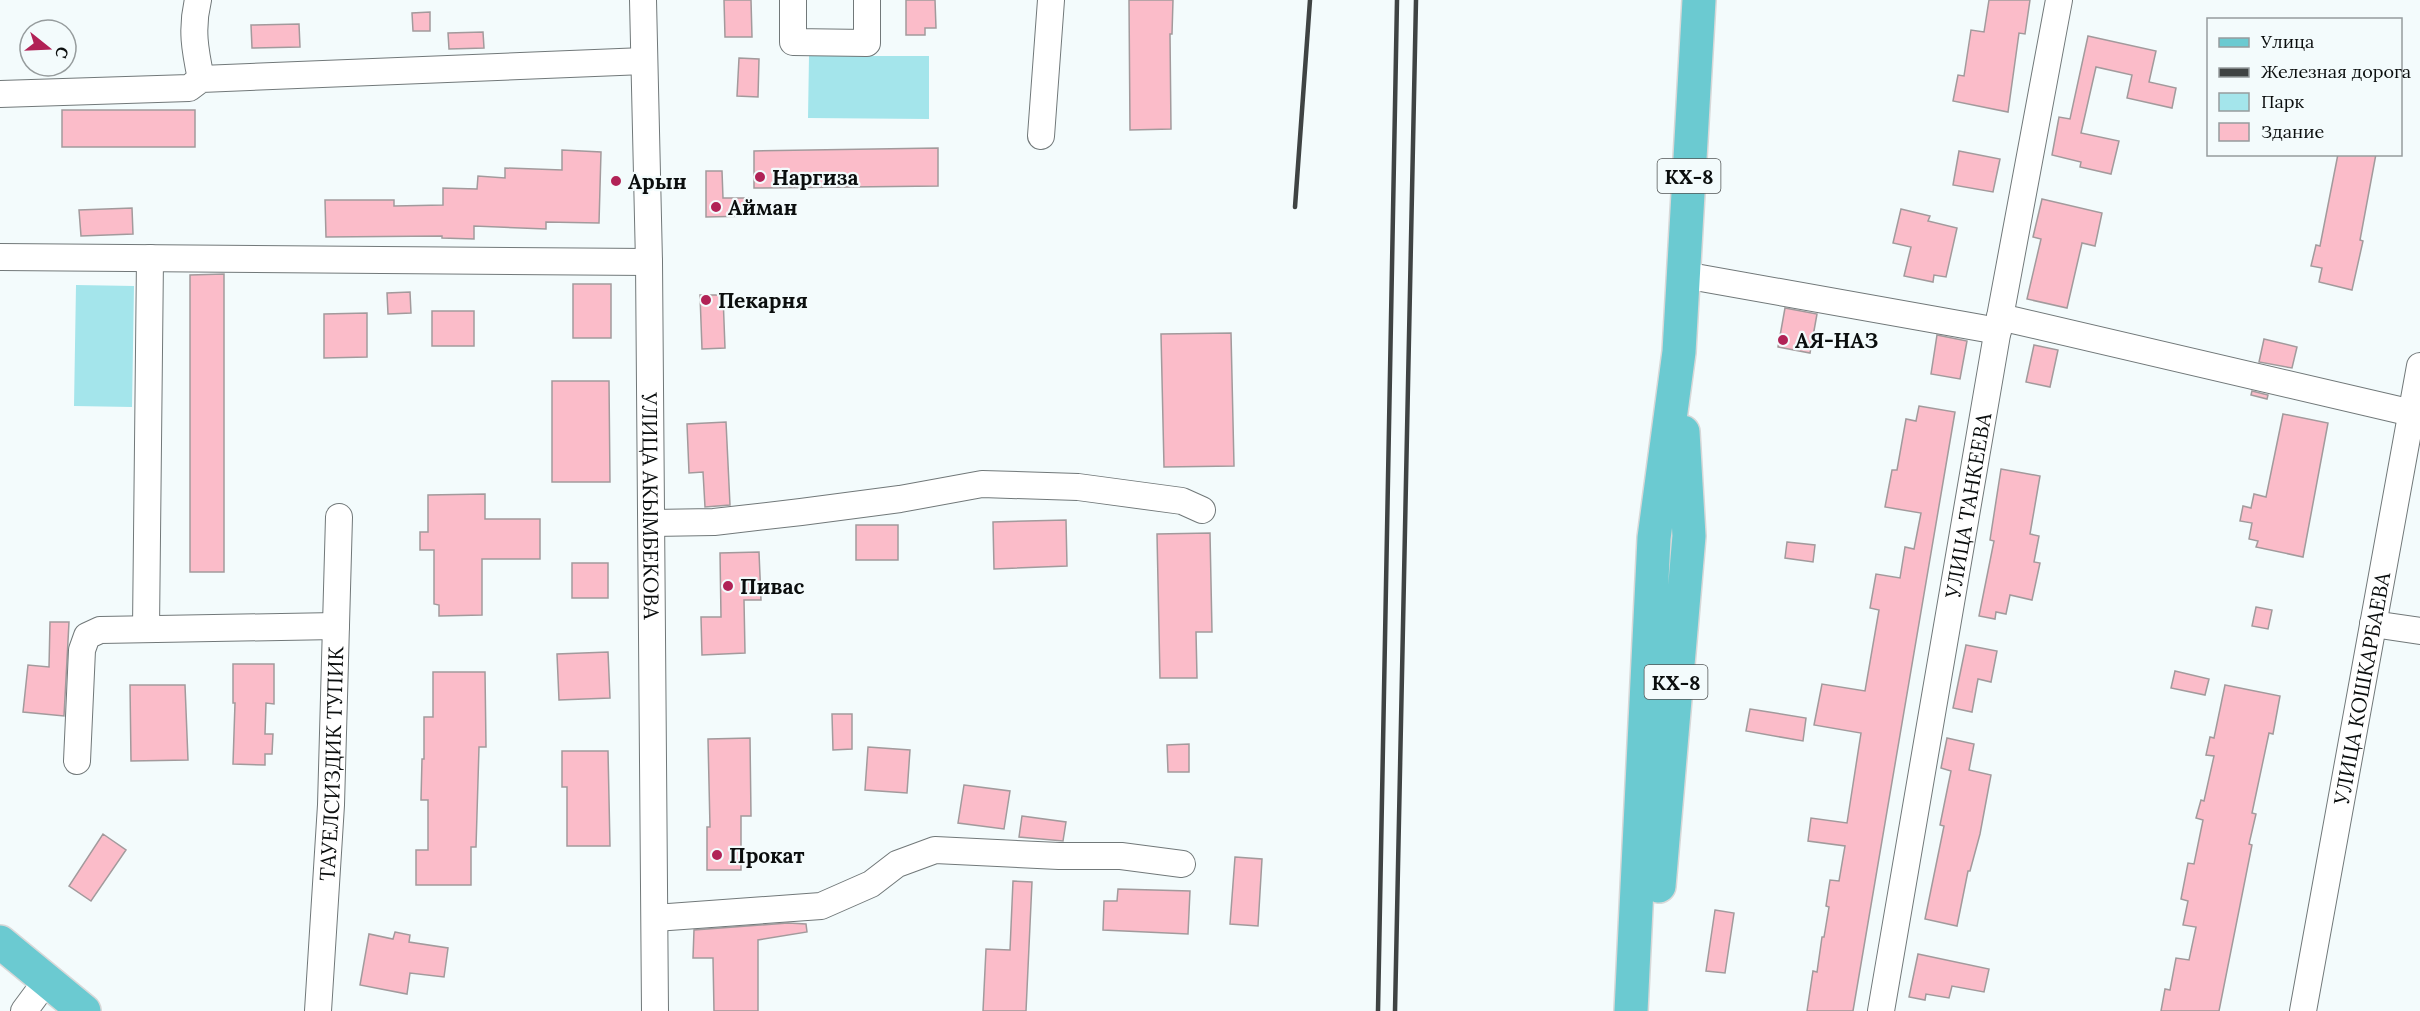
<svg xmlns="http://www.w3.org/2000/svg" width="2420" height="1011" font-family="Lora,serif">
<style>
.green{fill:#a4e5eb}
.building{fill:#fbbcc9;stroke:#a29a9c;stroke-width:1.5}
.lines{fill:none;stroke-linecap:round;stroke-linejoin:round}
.minor-casing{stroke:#717879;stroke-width:28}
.major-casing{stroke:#d8d8d8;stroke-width:36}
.minor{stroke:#fff;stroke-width:26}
.major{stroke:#6bcad1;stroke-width:33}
.rail{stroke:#3f4343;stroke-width:4.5}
.poi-dot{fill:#b12256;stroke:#f3fbfc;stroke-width:2}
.labels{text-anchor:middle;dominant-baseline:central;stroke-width:4.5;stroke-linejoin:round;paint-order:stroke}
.shield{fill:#f3fbfc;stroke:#515555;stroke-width:1.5}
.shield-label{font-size:20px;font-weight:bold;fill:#0b0e0e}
.poi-label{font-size:21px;font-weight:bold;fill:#0b0e0e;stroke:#f3fbfc;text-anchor:start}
.street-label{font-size:21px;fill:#0b0e0e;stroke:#f3fbfc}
</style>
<rect width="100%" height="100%" fill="#f3fbfc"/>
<path class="green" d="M809 56H929V119L808 118Z
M76 285 134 286 132 407 74 406Z"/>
<path class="building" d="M724 0H751L752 37H725Z
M906 0H935L936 28H925V35H906Z
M1129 0H1173L1172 34H1170L1171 129 1130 130Z
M1989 0H2030L2025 34 2019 33 2008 112 1953 101 1958 75 1964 76 1971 30 1984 32Z
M430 12V31H413L412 13Z
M299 24 300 47 252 48 251 25Z
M483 32 484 48 449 49 448 33Z
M2088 36 2156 51 2149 82 2176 88 2172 108 2127 98 2132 75 2096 67 2081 133 2119 141 2111 174 2080 167 2081 162 2052 155 2059 117 2070 119Z
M739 58 759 59 758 97 737 96Z
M62 110H195V147H62Z
M938 148V186L754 188V151Z
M562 150 601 152 599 223 546 222V229L474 226V239L442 238V236L326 237 325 200H394V206L443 205V188L477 189 478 176 505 178V168L562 170Z
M1959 151 2000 159 1993 192 1953 185Z
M2338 154H2376L2360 240 2363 241 2352 290 2319 282 2322 268 2311 266 2316 245 2320 246Z
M706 171H722L723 198H749L750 216 706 217Z
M2042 199 2102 213 2095 246 2082 243 2067 308 2027 299 2041 239 2033 237Z
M132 208 133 234 81 236 79 210Z
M1901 209 1930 216 1928 221 1957 228 1946 277 1934 275 1933 282 1904 276 1911 247 1893 243Z
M224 274V572H190V275Z
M573 284H611V338H573Z
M410 292 411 313 388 314 387 293Z
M700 295H723L725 348 702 349Z
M1785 308 1817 314 1810 353 1778 347Z
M432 311H474V346H432Z
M367 313V357L324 358V314Z
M1231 333 1234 466 1164 467 1161 334Z
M1937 335 1967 341 1960 379 1931 374Z
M2264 339 2297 347 2292 368 2259 362Z
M2034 345 2058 350 2050 387 2026 382Z
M552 381H609L610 482H552Z
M2252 391 2268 395 2267 399 2251 395Z
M1919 406 1955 412 1853 1011H1807L1813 971 1817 972 1822 937H1824L1829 907 1826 906 1830 880 1839 881 1845 846 1808 841 1811 818 1847 823 1861 733 1814 725 1822 684 1865 691 1879 610 1870 608 1876 574 1900 578 1905 547 1914 549 1921 513 1885 507 1892 470H1897L1906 419 1916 421Z
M2283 414 2328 423 2303 557 2256 547 2258 541 2249 539 2252 523 2240 521 2243 506 2251 508 2254 494 2266 497Z
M726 422 730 505 705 507 703 472 689 473 687 424Z
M2001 469 2040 476 2030 534 2039 536 2034 562 2040 563 2032 600 2010 595 2006 614 1996 612 1995 619 1979 616 1994 541 1990 540Z
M485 494V519H540V559H482V615L439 616V605L434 604V550H420V532H428V495Z
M1066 520 1067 566 994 569 993 522Z
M856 525H898V560H856Z
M1210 533 1212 632H1196L1197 678H1160L1157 534Z
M1787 542 1815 545 1813 562 1785 558Z
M759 552 761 600H744L745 653 702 655 701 617H721L720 553Z
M572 563H608V598H572Z
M2256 607 2272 610 2268 629 2252 626Z
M50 622H69L64 716 23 712 28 665 49 667Z
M1966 645 1997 651 1991 682 1978 679 1972 712 1953 708Z
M608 652 610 698 559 700 557 654Z
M233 664H274V704L266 703 265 734H273L272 754H265V765L233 764 235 703H233Z
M2175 671 2209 679 2205 695 2171 688Z
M433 672H485L486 747H479L476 847H471V885H416V850H428V800H421L422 759H424V717H433Z
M130 685H185L188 760 131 761Z
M2225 685 2280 696 2273 734 2269 733 2252 813 2256 814 2249 844 2252 845 2219 1011H2161L2165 989 2170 990 2176 958 2189 960 2196 927 2183 925 2188 901 2181 899 2188 863 2194 864 2203 820 2196 818 2201 800 2204 801 2214 756 2206 755 2210 737 2214 738Z
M1750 709 1806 718 1803 741 1746 731Z
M832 714H852V749L833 750Z
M750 738 751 816H741V870H707V827H710L708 739Z
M1947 738 1974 744 1969 770 1991 775 1980 834 1970 871H1968L1957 926 1925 919 1944 826 1940 825 1951 771 1941 768Z
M1189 744V772H1168L1167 745Z
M868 747 910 750 907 793 865 790Z
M562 751H608L610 846H567V787H562Z
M964 785 1010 791 1004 829 958 823Z
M1022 816 1066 822 1063 841 1019 837Z
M103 834 126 850 91 901 69 886Z
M1235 857 1262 859 1258 926 1230 924Z
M1013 881 1032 882 1026 1011H983L986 949 1010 950Z
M1118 889 1190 891 1188 934 1103 930 1104 901H1117Z
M1715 910 1734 913 1725 973 1706 971Z
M788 923 806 924 807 932 758 940V1011H714L713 958H693L694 930Z
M395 932 410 935 409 942 448 948 444 977 410 973 407 994 360 985 369 934 393 939Z
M1918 954 1989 969 1984 992 1952 986 1949 998 1926 994 1925 1000 1909 997Z"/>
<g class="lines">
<g class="minor-casing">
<g id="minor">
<path d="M198 0C191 29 195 50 201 79"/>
<path id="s1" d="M643 0 649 262 655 1011"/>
<path d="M793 0V42L867 43V0"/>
<path d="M0 94 189 88 201 79 644 61"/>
<path d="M1041 136 1051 0"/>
<path d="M0 257 649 262"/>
<path d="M1684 275 1998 331"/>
<path d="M2000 317 2412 413"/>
<path d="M652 523 714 522 801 512 900 499 982 484 1078 487 1182 501 1202 510"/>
<path d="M2373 624 2420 631"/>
<path d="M146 629 150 258"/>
<path d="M77 761 82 650 87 636 100 630 336 626"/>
<path d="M655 918 821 906 871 884 897 864 935 850 1059 856H1121L1182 864"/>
<path d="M24 1011 47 980"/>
<path id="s2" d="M318 1011 331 805 339 517"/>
<path id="s3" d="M1881 1011 2000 317 2059 0"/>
<path id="s4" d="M2303 1011 2420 366"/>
</g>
</g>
<g class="major-casing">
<path id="major" d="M1659 886 1689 536 1683 432
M0 942 84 1011
M1631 1011 1654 538 1679 352 1699 0"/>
</g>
<use href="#minor" class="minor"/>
<use href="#major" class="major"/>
<path class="rail" d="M1295 207 1310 0
M1378 1011 1397 0
M1395 1011 1416 0"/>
</g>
<g class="poi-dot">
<circle cx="760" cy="177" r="6"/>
<circle cx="616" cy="181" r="6"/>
<circle cx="716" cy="207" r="6"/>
<circle cx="706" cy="300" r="6"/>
<circle cx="1783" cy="340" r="6"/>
<circle cx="728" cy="586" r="6"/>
<circle cx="717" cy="855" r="6"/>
</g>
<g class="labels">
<g class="shield">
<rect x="1657.5" y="159" width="63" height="34" rx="4.5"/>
<rect x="1644.5" y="665" width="63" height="34" rx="4.5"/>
</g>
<g class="shield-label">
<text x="1689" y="176">КХ-8</text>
<text x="1676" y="682">КХ-8</text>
</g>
<g class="poi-label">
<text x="772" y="177">Наргиза</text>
<text x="628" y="181">Арын</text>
<text x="728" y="207">Айман</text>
<text x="718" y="300">Пекарня</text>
<text x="1795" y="340">АЯ-НАЗ</text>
<text x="740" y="586">Пивас</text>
<text x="729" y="855">Прокат</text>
</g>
<g class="street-label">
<text stroke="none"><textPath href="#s1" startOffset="506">УЛИЦА АКЫМБЕКОВА</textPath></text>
<text stroke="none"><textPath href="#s3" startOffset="513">УЛИЦА ТАНКЕЕВА</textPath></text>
<text stroke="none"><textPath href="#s4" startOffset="328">УЛИЦА КОШКАРБАЕВА</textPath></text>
<text stroke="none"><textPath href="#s2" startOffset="248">ТАУЕЛСИЗДИК ТУПИК</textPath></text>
</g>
</g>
<rect x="2207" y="18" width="195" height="138" fill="#f3fbfc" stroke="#969c9d" stroke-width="1.5"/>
<rect x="2219" y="38" width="30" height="9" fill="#6bcad1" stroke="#969c9d" stroke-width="1.5"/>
<text x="2261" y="48" font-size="18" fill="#0b0e0e">Улица</text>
<rect x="2219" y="68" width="30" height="9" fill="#3f4343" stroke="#969c9d" stroke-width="1.5"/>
<text x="2261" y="78" font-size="18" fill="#0b0e0e">Железная дорога</text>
<rect x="2219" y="93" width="30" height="18" fill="#a4e5eb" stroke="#969c9d" stroke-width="1.5"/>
<text x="2261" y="108" font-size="18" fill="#0b0e0e">Парк</text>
<rect x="2219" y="123" width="30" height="18" fill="#fbbcc9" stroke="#969c9d" stroke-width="1.5"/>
<text x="2261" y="138" font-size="18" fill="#0b0e0e">Здание</text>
<g transform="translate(48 48) rotate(108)"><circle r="28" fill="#f3fbfc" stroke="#969c9d" stroke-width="1.5"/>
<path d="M0-4.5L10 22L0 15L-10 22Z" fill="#b12256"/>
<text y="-9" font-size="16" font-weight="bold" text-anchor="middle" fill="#0b0e0e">С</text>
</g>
</svg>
